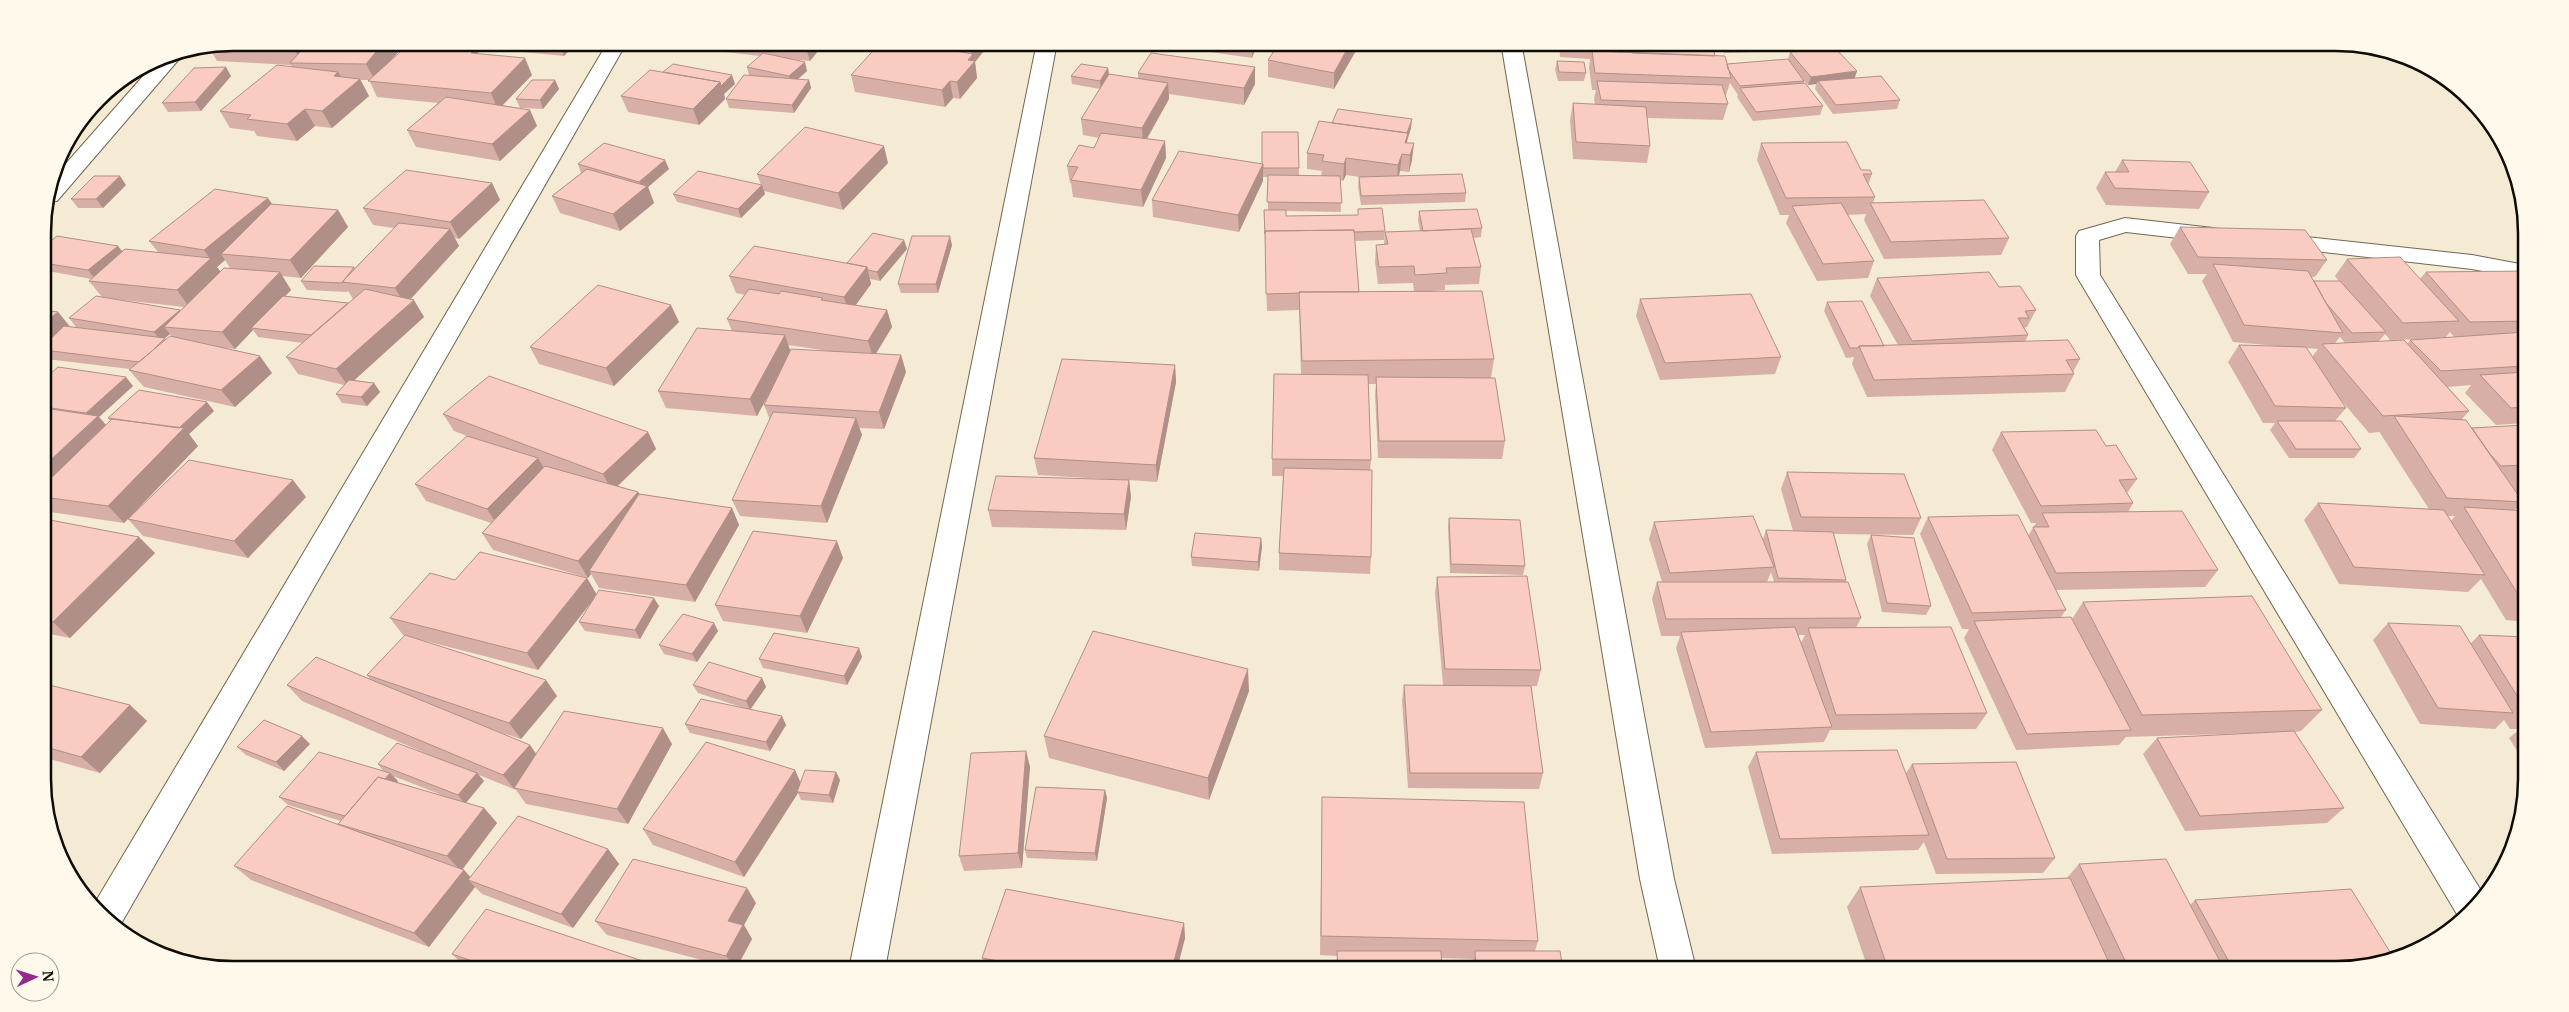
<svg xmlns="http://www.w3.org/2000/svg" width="2569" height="1012" font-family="Merriweather,serif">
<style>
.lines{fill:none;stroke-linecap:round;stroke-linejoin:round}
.minor-casing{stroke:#716854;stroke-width:2}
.minor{fill:#fff;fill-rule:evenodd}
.wall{fill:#d7afa6;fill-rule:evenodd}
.shaded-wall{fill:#af8f87}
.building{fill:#faccc1;stroke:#af8f87}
.rim{fill:none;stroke:#0f0c05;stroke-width:2.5}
</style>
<rect width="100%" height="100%" fill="#f5ebd4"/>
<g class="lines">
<g class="minor-casing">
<path id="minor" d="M608 42H627L118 929 93 906Z
M1037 42H1057L885 969H849Z
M1501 42H1521L1674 879 1696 969H1660L1640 879Z
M182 53 180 58 57 201 48 202 55 176 159 58Z
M2125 218 2213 228 2221 230 2224 235 2221 240 2213 242 2126 232 2099 240 2100 275 2485 897 2461 921 2076 275V236L2079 231Z
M2279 234 2472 255 2525 265V279L2472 269 2271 246 2268 241 2271 236Z"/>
</g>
<use href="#minor" class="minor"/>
</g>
<path class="wall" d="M233 42H406L393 59 409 44 408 42H489L477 54 532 75 502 105 530 110 537 126 500 161 416 147 407 130 438 103 377 97 369 80H360L369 96 332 128 315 126 297 141 257 136 254 131 230 128 220 111 292 67 291 65 217 61 209 47Z
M489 42H577L564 56 492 49Z
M655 42H825L810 61 790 59 807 71 798 79 809 80 811 88 794 113 729 108 726 99 749 75 747 67 760 56 656 44Z
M839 42H991L975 62 977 78 960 99 953 98 945 107 855 92 851 75 876 49Z
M1141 42H1258L1252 58Z
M1280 42H1358V47L1334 89 1268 77V60Z
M1559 42H1620L1622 52 1629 53 1630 45H1625V42H1701L1700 46 1727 64 1788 59 1790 52 1857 71 1854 78 1900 100 1897 109 1833 114 1815 89 1816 84 1808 85 1804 81V83L1823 106 1820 115 1753 121 1737 97 1738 95 1730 83 1726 95H1725L1728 104 1723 120 1647 118 1650 146 1647 163 1573 159 1570 120 1573 103 1595 105 1594 98 1596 90H1592L1589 68 1590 59 1560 57Z
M1719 42H1792L1789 51 1724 53Z
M1557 61 1586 73 1584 81H1558L1555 70Z
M1255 67V84L1244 105 1169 94V99L1147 139 1165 141 1166 158 1143 207 1073 197 1071 183H1070L1067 166 1094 148 1099 138 1083 135 1081 119 1100 89 1072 84 1071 76 1108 68 1109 75 1138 78V73Z
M231 76 201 111 168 112 162 103Z
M555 80 559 89 543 109 520 108 516 99Z
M735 84 724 94 725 99 699 125 628 112 621 96Z
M1332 123 1411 128 1407 143 1412 160 1409 172 1400 171 1399 176 1466 193 1465 202 1361 205 1358 186 1359 177H1360L1346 175 1343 181 1340 180 1341 212 1286 211V216L1358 215V209L1385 231 1384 240 1355 241 1359 292 1414 291 1413 283 1378 284 1375 262 1376 245H1384L1385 232 1420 231 1418 220 1419 211 1482 228 1481 237 1474 238 1481 267 1479 284 1445 285V290L1433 291 1494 359 1491 378 1505 441 1502 459 1378 458 1375 395 1376 384H1368L1371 460 1370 470 1371 557 1370 574 1279 570V553L1283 476H1272V459L1301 374 1299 310 1267 311 1264 210H1268V177H1263V181L1239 232 1153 217 1152 200 1262 164 1298 132 1299 175 1321 176 1322 171 1307 169V153Z
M1761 143 1872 174 1868 185 1875 197 1873 203 2009 238 2001 255 1884 259 1864 220 1866 214 1847 215 1874 261 1868 278 1817 281 1786 223 1789 215H1780L1757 160Z
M2122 160 2209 192 2199 209 2106 205 2096 188 2105 172H2115Z
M888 163 843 210 764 191 765 194 741 218 677 202 673 194 761 185 757 174Z
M578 164 669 169 648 187 654 203 620 231 560 213 552 196 581 173Z
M492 183 500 200 459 239 455 238 459 246 411 299 424 317 354 380 374 383 380 392 367 406 342 403 336 394 344 385 298 374 286 357 303 343 258 337 253 330 235 349 226 348 272 373 235 407 144 387 129 370 130 369 46 359 44 356 43 310 58 312 70 327H76L69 318 102 297 89 281 91 279 43 270V247L158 252 149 241 273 205 338 210 348 227 301 278 282 276 291 290 285 296 348 303 353 299 348 291 347 292 307 290 301 281 354 267 355 268 394 228 373 225 363 208ZM225 260 230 268 220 271 217 267ZM113 299 184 307 180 311ZM170 334 172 337 166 339 165 338Z
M126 185 103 208H78L71 199Z
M2180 227 2327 260 2315 277H2311L2314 281H2339L2335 276 2347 259 2420 279 2426 272 2525 271V423L2496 425 2465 393 2471 385 2448 387 2469 411 2462 419 2472 428 2525 425 2526 622 2506 620 2481 579 2468 592 2339 584 2304 520 2318 503 2429 509 2380 433V432L2369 433 2335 393 2346 408 2335 421 2361 449 2354 458H2289L2270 430 2275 423H2263L2228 362 2239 345 2289 347 2233 342 2202 281 2207 274H2188L2170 244ZM2450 332 2454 337H2446ZM2385 334 2390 340 2426 339 2410 340 2408 343 2379 341ZM2340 337 2345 343H2335ZM2306 348 2318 349 2312 357ZM2520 506 2525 511 2515 510ZM2447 516H2455L2451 521Z
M904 240 907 249 880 281 870 279 871 284 856 305 887 310 892 327 876 354 901 355 906 372 884 429 859 428 862 435 827 523 740 516 732 500 770 420 764 405 771 389 757 416 666 408 658 391 732 331 727 319 745 295 736 293 729 276 847 263ZM788 345 829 351 790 350Z
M952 245 938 293H901L898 284Z
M1877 278 1999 287 2036 310 2027 327 2024 328 2028 335 2025 342 2080 359 2073 372 2074 374 2065 392 1867 397 1852 364 1854 357 1846 358 1824 311 1827 302 1884 346 1898 345 1870 296Z
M1640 299 1781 357 1775 374 1660 380 1636 316Z
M679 322 614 386 539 364 530 347Z
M1175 365 1176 382 1157 482 1129 480 1131 497 1126 530 992 527 988 510 1122 480 1038 475 1034 458Z
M44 379 133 386 99 417 106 425 110 421 108 418 214 411 189 434 198 446 136 511 306 497 248 558 143 536 128 519 124 523 50 512 44 507Z
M443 414 648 432 656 449 618 486 638 492 640 494 732 508 739 525 695 602 599 588 591 574 588 578 493 550 482 533 491 523 426 501 415 484 467 436 454 431Z
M2001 432 2106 446 2137 479 2127 493 2133 503 2128 512 2218 570 2205 587 2056 590 2066 610 2060 618 2072 619 2083 602 2322 710 2301 731 2295 732 2344 808 2327 823 2185 831 2143 754 2157 738 2256 733 2126 737 2119 745 2016 750 1964 638 1969 629H1962L1920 534 1928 517 2028 536 2036 523H2031L1992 450Z
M1787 472 1921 518 1913 535 1834 534 1846 580V582L1861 618 1856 628 1987 713 1976 729 1830 730 1824 742 1705 748 1676 648 1680 636H1661L1652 599 1657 582H1662L1649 539 1654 522 1764 543 1763 539 1766 530 1793 531 1781 489ZM1771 572 1774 582H1767ZM1798 635H1805L1801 643Z
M1449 518 1525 566 1523 575 1450 573 1448 527Z
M45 519 155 553 70 638 45 633Z
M1871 535 1931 606 1926 615 1882 612 1867 544Z
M1261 538 1262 546 1259 571 1192 566 1191 557Z
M843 558 807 633 723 621 715 605Z
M1437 577 1541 670 1537 686H1531L1543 773 1539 789 1408 788 1402 701 1404 685H1443L1435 593Z
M587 578 596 595 659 606 640 639 585 631 579 622 594 598 538 670 418 639 557 696 521 739 490 729 530 745 536 754 672 744 628 824 526 804 516 790 479 775 484 781 466 803 484 808 497 823 463 869 470 877 608 849 619 864 573 928 482 894 475 887 429 947 251 880 234 866 340 825 338 824 341 821 288 805 279 797 383 771 378 764 444 761 302 701 287 685 370 679 367 675 405 635H403L390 618 455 580ZM393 776 452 799 397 782 398 781Z
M2388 623 2470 644 2479 635 2526 637V765L2509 738 2520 729H2510L2504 720 2495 729 2420 724 2373 640Z
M718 631 697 662 664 654 659 645Z
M859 648 862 657 847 685 763 668 759 659Z
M762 678 766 687 750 709 786 725 770 751 690 733 685 724 744 708 698 693 693 685Z
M45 684 130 705 147 721 100 773 46 758Z
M1249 691 1209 800 1049 758 1044 736Z
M310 744 284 771 246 755 237 747Z
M1026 751 1030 767 1022 868 964 871 959 856Z
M1756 752 1906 773 1912 764 2055 858 2043 873 1936 874 1924 842 1918 850 1772 854 1748 767Z
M795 770 800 782 836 772 840 780 833 803 801 800 798 793 744 877 653 845 643 829Z
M1105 790 1107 798 1097 861 1027 858 1025 850Z
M1322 797 1538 941 1535 951 1563 969H1470L1473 959 1441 958 1442 969H1336L1337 956 1320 955Z
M2079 864 2190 905 2195 900 2348 969H1868L1847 907 1860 887 2066 879Z
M756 903 744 925 752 939 736 969 607 935 595 921Z
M1184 923 1185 938 1177 969H987L982 958Z
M452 954 667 969H469L466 968Z"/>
<path class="shaded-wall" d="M301 42H326L302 64 294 49Z
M384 42H406L375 80 366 64Z
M466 42H489L477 53 483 66 479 70Z
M559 42H577L564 56Z
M807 42H825L810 61 805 45Z
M975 42H991L975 62 977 78 960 99 957 82 968 60 972 55 970 48Z
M1252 42H1258L1252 58Z
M1351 42H1358V47L1334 89V73Z
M525 58 532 75 498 110 491 93Z
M805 62 807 71 791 85 789 76Z
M226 67 231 76 201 111 195 102Z
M1255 67V84L1244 105V88Z
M1108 68 1109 77 1101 89 1100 81Z
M1857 71 1854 80 1818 81 1816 84 1808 85 1811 77Z
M338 72 348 89 334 76Z
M732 75 735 84 724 94 725 99 699 125 693 109 720 82Z
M360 79 369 96 332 128 322 111Z
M555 80 559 89 543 109 540 100Z
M809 80 811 88 794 113 792 105Z
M950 81 953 98 945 107 942 90Z
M1168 83 1169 99 1143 145 1142 128Z
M305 109 315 126 297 141 287 124Z
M530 110 537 126 500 161 492 144Z
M1412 119 1411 128 1407 140 1406 149 1405 143 1407 135Z
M1165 141 1166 158 1143 207 1141 190Z
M1414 143 1412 160 1409 172 1410 155Z
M884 146 888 163 843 210 838 193Z
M1402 154 1400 171 1397 181 1398 165Z
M1346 158V175L1343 181 1344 164Z
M665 160 669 169 648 187 654 203 620 231 613 214 643 189 639 182Z
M1263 164V181L1239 232 1238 215Z
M120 176 126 185 103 208 96 199Z
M492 183 500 200 459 239 450 222Z
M762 185 765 194 741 218 738 209Z
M268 198 279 214 221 254 225 260 217 267 223 275 189 307 177 290 210 259 204 250Z
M338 210 348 227 301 278 290 260Z
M450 229 459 246 405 305 395 288Z
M950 236 952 245 938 293 936 284Z
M904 240 907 249 880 281 877 272Z
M118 246 125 255 95 279 88 270Z
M867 267 871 284 849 314 844 297Z
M280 272 291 290 254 328H251L253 330 235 349 222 332Z
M414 300 424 317 348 386 336 369Z
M671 305 679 322 614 386 606 368Z
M180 310 187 319 164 327 170 334 161 341 154 332Z
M887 310 892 327 873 358 868 341Z
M58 312 72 329 44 350 43 324Z
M785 335 791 353 757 416 750 399Z
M901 355 906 372 884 429 879 412Z
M260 356 272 373 235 407 221 390Z
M1175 365 1176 382 1157 482 1156 465Z
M126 377 133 386 99 417 113 433 44 490V466L93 421 86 413Z
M374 383 380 392 367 406 361 397Z
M207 402 214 411 189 434 198 446 124 523 108 506 176 431Z
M856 418 862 435 827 523 821 506Z
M648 432 656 449 612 491 603 474Z
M538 458 548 475 498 526 487 509Z
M293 480 306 497 248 558 234 541Z
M1129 480 1131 497 1126 530 1124 514Z
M638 492 647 509 589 571 591 574 588 578 578 561Z
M732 508 739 525 695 602 686 585Z
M139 537 155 553 70 638 53 622Z
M1261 538 1262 546 1259 571 1258 562Z
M837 541 843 558 807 633 800 616Z
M587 578 597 595 538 670 527 653Z
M654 598 659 606 640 639 635 630Z
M714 623 718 631 697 662 692 654Z
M859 648 862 657 847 685 844 676Z
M1248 669 1249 691 1209 800 1208 778Z
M762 678 766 687 750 710 746 701Z
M546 680 557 696 521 739 509 723Z
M130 705 147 721 100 773 81 757Z
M782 716 786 725 770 751 766 742Z
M663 728 672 744 628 824 617 809Z
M302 736 310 744 284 771 276 762Z
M530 745 541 761 514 788 515 790 503 775Z
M1026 751 1030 767 1022 868 1018 853Z
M795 770 802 786 797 792 798 793 744 877 735 862Z
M836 772 840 780 833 803 829 795Z
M390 773 398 781 361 827 353 819Z
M477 773 484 781 465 804 458 795Z
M1105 790 1107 798 1097 861 1095 853Z
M484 808 497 823 461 871 447 856Z
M608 849 619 864 573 928 561 914Z
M464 870 475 882 468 880 475 887 429 947 414 933Z
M73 879 84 887 81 891Z
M747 888 756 903 744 925 752 939 736 969 726 956 728 921Z
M1184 923 1185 938 1177 969H1172Z"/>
<path class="building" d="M233 42H301L294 49 218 46Z
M309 42H384L366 64 290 63Z
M784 42H807L805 45Z
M881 42H902L973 54 968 60 975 61 957 82 950 81 942 90 851 75Z
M935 42H975L970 48Z
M1280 42H1351L1334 73 1268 60Z
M1561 42H1620L1622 52 1561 49Z
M1631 42 1713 47 1715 56 1632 53Z
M410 43 475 49 471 53 525 58 491 93 368 81Z
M1834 47 1857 71 1811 77 1790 52Z
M1592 51 1725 56 1731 78 1595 73Z
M763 53 805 62 789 76 747 67Z
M1151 53 1255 67 1244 88 1138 73Z
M1788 59 1804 81 1740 86 1728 69 1727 64Z
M1557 61 1584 62 1586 73 1559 72Z
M673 64 732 75 721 86 720 82 663 72Z
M1081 64 1108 68 1100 81 1071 76Z
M277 65 338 72 334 76 360 79 322 111 305 109 287 124 247 119 251 115 220 111Z
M226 67 195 102 162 103 194 68Z
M650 70 720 82 693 109 621 96Z
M1109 74 1168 83 1142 128 1081 119Z
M744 75 809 80 792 105 726 99Z
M1881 76 1900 100 1836 105 1818 81Z
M532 80H555L540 100 516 99Z
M1597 81 1722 85 1728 104 1601 100Z
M1805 83 1823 106 1756 112 1740 88Z
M446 97 530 110 492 144 407 130Z
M1573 103 1646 107 1650 146 1576 142Z
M1338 109 1412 119 1407 133 1332 123Z
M1319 121 1408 133 1405 143H1414L1410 155 1402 154 1398 165 1346 158 1344 164 1322 161 1324 155 1307 153Z
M805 127 884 146 838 193 757 174Z
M1262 132H1298L1299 168H1263V164H1262Z
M1101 133 1165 141 1141 190 1071 180 1078 167 1067 166 1079 145 1094 148Z
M1847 142 1861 170H1870L1872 174H1863L1875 197 1786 198 1761 143Z
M604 143 665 160 639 182 578 164Z
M1179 151 1263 164 1238 215 1152 200Z
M2122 160 2190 162 2209 192 2115 188 2105 172H2129Z
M587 169 647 186 613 214 552 196Z
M406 170 492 183 450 222 363 208Z
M698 171 762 185 738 209 673 194Z
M1462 174 1466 193 1361 196 1359 177Z
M1268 175 1340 176 1342 203 1267 202Z
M94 176H120L96 199H71Z
M215 189 268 198 204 250 149 241Z
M1984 200 2009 238 1891 242 1870 203Z
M1841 203 1874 261 1823 264 1792 206Z
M271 204 338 210 290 260 221 254Z
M1382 208 1385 231 1354 232V230L1265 231V234L1264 210H1286V216L1358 215V209Z
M1477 209 1482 228 1423 231 1419 211Z
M399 223 450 229 395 288 342 282Z
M2180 227 2305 230 2327 260 2198 257Z
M1471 229 1481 267 1446 268 1447 273 1415 275 1414 266 1379 267 1376 245 1388 244 1385 232Z
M1354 230 1359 292H1299L1300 293 1266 294 1265 231Z
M873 233 904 240 877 272 868 270 867 267 847 263Z
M57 236 118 246 88 270 43 263V247Z
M912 236H950L936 284H898Z
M754 246 867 267 844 297 729 276Z
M125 249 211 258 177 290 89 281Z
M2400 257 2459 321 2403 323 2347 259Z
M2213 264 2308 271 2343 333 2244 325Z
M314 266 354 267 342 283 301 281Z
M224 268 280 272 222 332 164 327Z
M2525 271V321L2470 322 2426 272Z
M1989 272 1999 287 2020 286 2036 310 2025 311 2029 318H2018L2028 335 1912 341 1877 278Z
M2314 281H2340L2386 332 2352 333 2326 303Z
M598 285 671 305 606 368 530 347Z
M365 289 414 300 336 369 286 357Z
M749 289 779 294 781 291 823 298 821 300 887 310 868 341 727 319Z
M1482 291 1494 359 1302 361 1299 292Z
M1751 294 1781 357 1665 363 1640 299Z
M96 296 180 310 154 332 69 318Z
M283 296 348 303 311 335 251 328Z
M1862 301 1884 346H1859L1858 348H1850L1827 302Z
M43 310 58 312 43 324Z
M64 326 165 338 151 352 139 362 44 350V345Z
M697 328 785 335 750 399 658 391Z
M2525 332V366L2441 371 2410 340Z
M170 336 260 356 221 390 129 370Z
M2068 340 2080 359 2066 360 2074 374 1874 380 1859 346Z
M2404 340 2469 411 2383 416 2322 344Z
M2239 345 2306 347 2346 408 2275 406Z
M791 349 901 355 879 412 764 405Z
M1062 359 1175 365 1156 465 1034 458Z
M58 367 126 377 86 413 44 407V379Z
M2525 372V407L2511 408 2480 375Z
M1274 374 1368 375 1371 460 1272 459Z
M489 376 648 432 603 474 443 414Z
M1376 377 1495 378 1505 441H1379Z
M349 380 374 383 361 397 336 394Z
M139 390 207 402 179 428 108 418Z
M44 408 98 416 44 466Z
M773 412 856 418 821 506 732 500Z
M2394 416 2466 420 2523 502 2447 498Z
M112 419 184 428 108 506 44 497V485Z
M2277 421H2341L2361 449H2296Z
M2525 425 2526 465 2501 466 2490 454 2472 428Z
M2096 430 2106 446 2116 445 2137 479 2119 480 2133 503 2041 506 2001 432Z
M467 436 538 458 487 509 415 484Z
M189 460 293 480 234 541 128 519Z
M2517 465H2526V475Z
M545 466 638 492 578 561 482 533Z
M1284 468 1372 470 1371 557 1279 553Z
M1787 472 1904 474 1921 518 1801 517Z
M996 476 1129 480 1124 514 988 510Z
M639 494 732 508 686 585 589 571Z
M2318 503 2444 510 2485 575 2354 567Z
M2464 507 2526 511V604H2524Z
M2182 511 2218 570 2056 573 2033 527H2049L2042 513Z
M2018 515 2066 610 1972 613 1928 517Z
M1753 516 1774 567 1670 573 1654 522Z
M1449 518 1520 520 1525 566 1451 564Z
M45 519 139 537 53 622 45 620Z
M1766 530 1833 532 1846 580 1778 578Z
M753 531 837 541 800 616 715 605Z
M1195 533 1261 538 1258 562 1191 557Z
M1871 535 1914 538 1931 606 1887 603Z
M480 552 587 578 527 653 390 618 430 573 455 580Z
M1527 576 1541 670 1445 669 1437 577Z
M1657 582H1848L1861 618 1666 619Z
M599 590 654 598 635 630 579 622Z
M2252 596 2322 710 2142 715 2083 602Z
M683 614 714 623 692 654 659 645Z
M2071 617 2131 730 2027 734 1974 621Z
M2388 623 2460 626 2513 713 2438 708Z
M1795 627 1832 727 1711 732 1681 632Z
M1951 627 1987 713 1836 715 1808 628Z
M1093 631 1248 669 1208 778 1044 736Z
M774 633 859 648 844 676 759 659Z
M405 635 546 680 509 723 367 675Z
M2479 635 2526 637V710Z
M316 657 530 745 503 775 287 685Z
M709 662 762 678 746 701 693 685Z
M45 684 130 705 81 757 46 747Z
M1404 685 1531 686 1543 773H1410Z
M701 699 782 716 766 742 685 724Z
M564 711 663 728 617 809 514 788Z
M264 720 302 736 276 762 237 747Z
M2294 731 2344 808 2200 816 2157 738Z
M706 742 795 770 735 862 643 829Z
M397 743 477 773 458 795 378 764Z
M1897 750 1929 835 1780 839 1756 752Z
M1026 751 1018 853 959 856 971 753Z
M319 752 390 773 385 779 378 777 345 816 279 797Z
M2016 762 2055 858 1947 859 1912 764Z
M805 770 836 772 829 795 797 792Z
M378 777 484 808 447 856 338 824Z
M1036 787 1105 790 1095 853 1025 850Z
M1322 797 1524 802 1538 941 1321 936Z
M287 806 464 870 414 933 234 866Z
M518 816 608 849 561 914 468 880Z
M633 859 747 888 728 921 743 925 726 956 595 921Z
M2166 859 2224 969H2129L2079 864Z
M2070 878 2112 969H1888L1860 887Z
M1006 889 1184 923 1172 969H1042L982 958Z
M2351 889 2395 960 2348 969H2233L2195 900Z
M486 909 667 969H495L452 954Z
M1337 951H1441L1442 969H1338Z
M1475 951H1560L1563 969H1476Z
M1317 965 1318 969H1273Z"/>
<path d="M0 0H2569V1012H0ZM233 51H2336A182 182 0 0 1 2518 233V779A182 182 0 0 1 2336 961H233A182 182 0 0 1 51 779V233A182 182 0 0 1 233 51Z" fill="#fff9eb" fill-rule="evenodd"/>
<path class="rim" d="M233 51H2336A182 182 0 0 1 2518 233V779A182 182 0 0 1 2336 961H233A182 182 0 0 1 51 779V233A182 182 0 0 1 233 51Z"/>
<g transform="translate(35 977) rotate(86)"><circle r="24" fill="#fff9eb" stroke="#9f9a8f"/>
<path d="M0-4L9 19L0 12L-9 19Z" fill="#972b8c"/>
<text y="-8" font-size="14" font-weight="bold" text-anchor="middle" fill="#0f0c05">N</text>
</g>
</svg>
